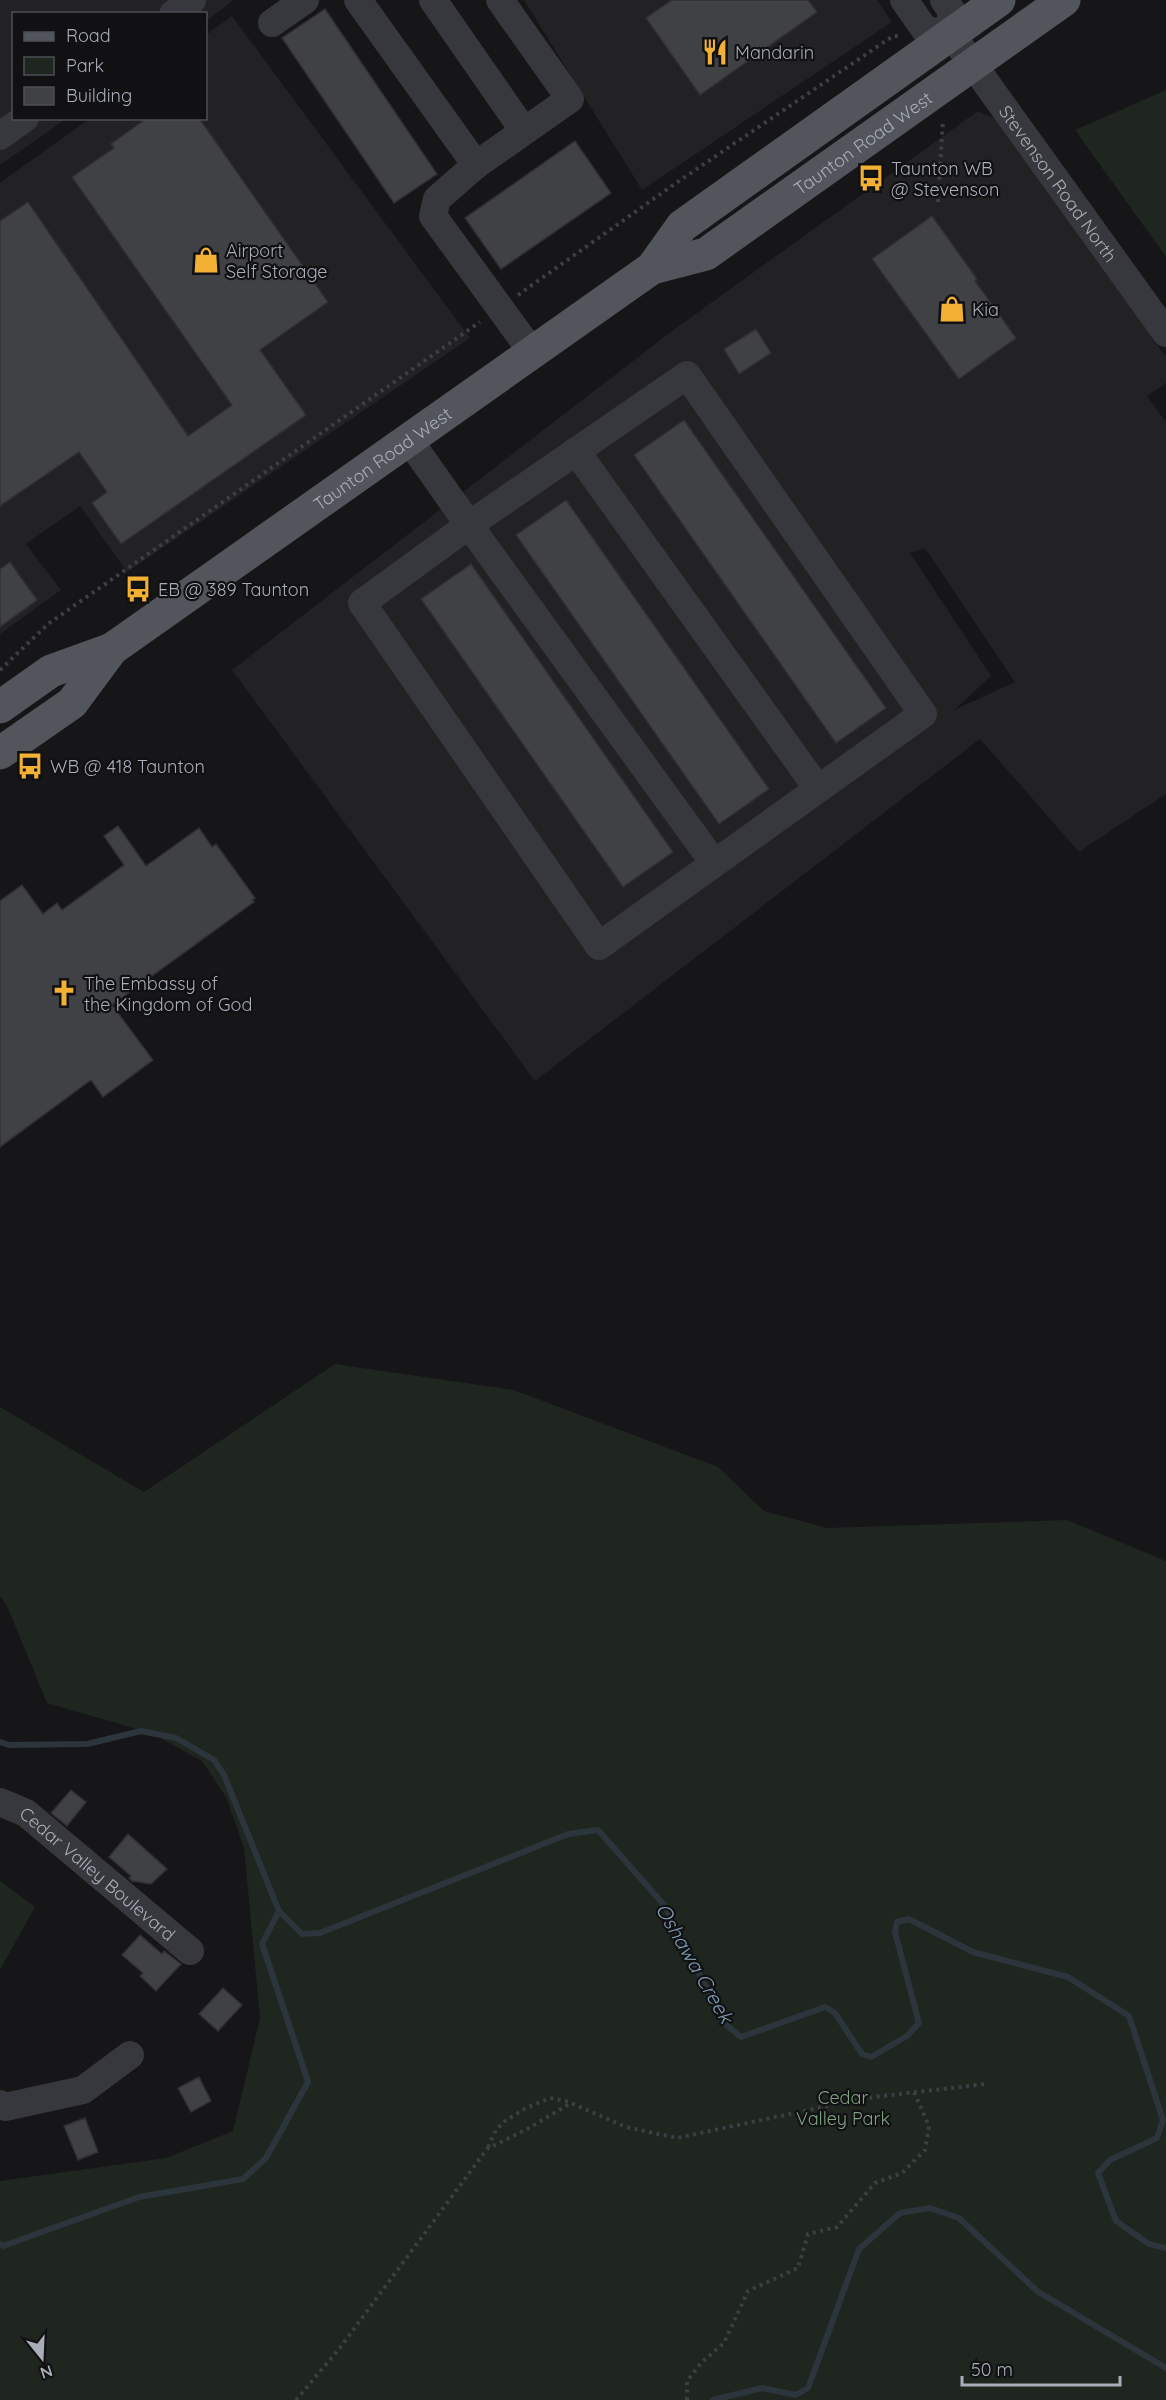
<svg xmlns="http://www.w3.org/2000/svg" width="1166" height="2400" font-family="Quicksand,sans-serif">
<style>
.built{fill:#222225;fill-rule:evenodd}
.green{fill:#1e261f}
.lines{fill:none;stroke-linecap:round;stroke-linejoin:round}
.stream{stroke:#2c353c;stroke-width:6}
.building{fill:#404145;stroke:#303034;stroke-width:1.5}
.path{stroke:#3d3f44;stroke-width:4;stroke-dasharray:3 4.5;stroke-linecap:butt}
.minor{stroke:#37383d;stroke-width:28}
.major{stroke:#53555c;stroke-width:33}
.labels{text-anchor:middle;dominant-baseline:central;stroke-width:4.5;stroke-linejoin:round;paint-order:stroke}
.poi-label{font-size:18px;fill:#a8adb8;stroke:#111113;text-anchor:start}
.street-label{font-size:18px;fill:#a8adb8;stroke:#111113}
.park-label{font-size:18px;fill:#7fa381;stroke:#111113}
.water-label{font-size:20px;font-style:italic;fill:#7f9bb3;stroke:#111113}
</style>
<rect width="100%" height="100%" fill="#161618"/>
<path class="built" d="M0 0H234L206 21V14H14V118L66 119 0 165Z
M524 0H877L892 22 642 190Z
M232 16 470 338 127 572 80 506 26 544 61 590 0 634V183L89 119 206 118V35Z
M978 111 998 120 1166 357V383L1147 396 1166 422V794L1079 852 980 739 535 1081 232 670 672 331ZM925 548 1015 682 954 710 991 676 910 553Z"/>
<path class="green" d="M1166 90V257L1075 130Z
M335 1364 514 1390 718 1467 764 1511 827 1528 1067 1520 1166 1561V2400H0V2181L166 2158 233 2131 260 2018 244 1848 226 1797 202 1761 151 1733 47 1703 7 1606 0 1596V1407L144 1492Z
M0 1881 35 1907 0 1970Z"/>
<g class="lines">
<path class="stream" d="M0 1742 9 1745 87 1744 141 1731 176 1738 214 1760 224 1775 279 1911 302 1934 320 1933 568 1834 598 1830 665 1906 724 2023 741 2037 825 2007 835 2013 862 2054 871 2057 907 2036 919 2023 895 1932 897 1922 909 1919 973 1952 1068 1977 1129 2016 1163 2120 1157 2138 1110 2160 1098 2173 1116 2221 1149 2244 1166 2248
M0 2244 3 2246 139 2197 243 2179 266 2158 308 2082 262 1944 279 1911
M713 2400 762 2388 796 2395 808 2388 859 2249 900 2213 930 2208 959 2218 1037 2291 1166 2368"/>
</g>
<path class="building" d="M672 0H808L817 12 700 95 646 18Z
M325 9 437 174 394 203 282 38Z
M147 118H199L328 302 260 350 306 415 121 544 92 503 107 492 79 452 0 506V221L28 202 188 436 232 405 72 177 114 148 111 144Z
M575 141 611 193 501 269 465 218Z
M932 216 977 279 975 281 1016 338 959 379 872 259Z
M756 329 771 353 739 374 724 349Z
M684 420 886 708 836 743 634 455Z
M566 500 769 789 719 824 516 535Z
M10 562 37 600 0 627V569Z
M471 564 673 852 623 887 421 599Z
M118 826 146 866 199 828 212 847 216 844 255 898 252 900 254 902 112 1005 153 1060 103 1097 91 1080 0 1147V901L22 885 43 914 57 903 62 910 124 865 104 836Z
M71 1790 86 1802 67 1826 51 1813Z
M128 1834 167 1869 151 1884 132 1881 129 1878 131 1876 109 1857Z
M140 1935 162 1954 164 1951 181 1964 156 1991 140 1976 143 1973 122 1955Z
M223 1988 242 2005 218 2031 199 2014Z
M199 2077 211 2101 191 2112 178 2088Z
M85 2118 98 2152 78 2160 64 2126Z"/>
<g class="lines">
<path class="path" d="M938 202 943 120
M518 295 676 183 893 36H900
M0 670 48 624 480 322
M488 2147 496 2130 505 2121 526 2108 550 2098 570 2102
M296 2400 339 2349 487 2149 529 2128 571 2103 626 2127 677 2138 865 2098 986 2084
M687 2400V2381L702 2362 724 2343 748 2291 798 2268 808 2234 837 2227 875 2183 902 2173 925 2150 929 2126 914 2092"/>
<g class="minor">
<path d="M358 0 476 165 570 99 500 0"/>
<path d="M433 0 524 131"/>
<path d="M904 0 925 30 951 34"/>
<path d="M944 0 951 10V34"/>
<path d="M173 14 192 0"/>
<path d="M272 23 305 0"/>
<path id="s1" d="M951 34 1166 333"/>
<path d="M0 136 25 118"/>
<path d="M476 165 437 199 433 216 532 352"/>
<path d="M409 440 469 525 362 603 599 946 923 714 687 375 469 525 714 863"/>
<path d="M576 451 818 789"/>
<path id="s2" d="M0 1802 26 1813 190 1951"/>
<path d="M0 2104 5 2107 83 2090 130 2055"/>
</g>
<g class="major">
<path id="s3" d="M652 268 706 254 1064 0"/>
<path id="s4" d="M0 707 51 671 112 649 652 268 682 226 999 0"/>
<path d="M0 753 72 703 112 649"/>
</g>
</g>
<defs>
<g id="restaurant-bare" transform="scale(2.07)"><path d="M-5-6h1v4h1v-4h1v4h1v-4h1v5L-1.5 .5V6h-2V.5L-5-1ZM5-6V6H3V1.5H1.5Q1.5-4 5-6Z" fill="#f2b134" stroke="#111113" stroke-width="2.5" paint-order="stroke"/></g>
<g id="bus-bare" transform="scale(2.07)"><path d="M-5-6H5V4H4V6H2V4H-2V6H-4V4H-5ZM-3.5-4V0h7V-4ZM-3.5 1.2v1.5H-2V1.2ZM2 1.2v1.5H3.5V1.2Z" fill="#f2b134" stroke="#111113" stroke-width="2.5" paint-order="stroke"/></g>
<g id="shop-bare" transform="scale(2.07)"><path d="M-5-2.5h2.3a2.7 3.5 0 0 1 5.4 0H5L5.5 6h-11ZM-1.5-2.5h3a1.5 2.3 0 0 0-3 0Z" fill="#f2b134" stroke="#111113" stroke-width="2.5" paint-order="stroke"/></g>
<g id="church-bare" transform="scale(2.07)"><path d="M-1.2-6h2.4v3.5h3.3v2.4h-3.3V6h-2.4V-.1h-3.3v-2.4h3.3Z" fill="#f2b134" stroke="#111113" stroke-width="2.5" paint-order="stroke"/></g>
</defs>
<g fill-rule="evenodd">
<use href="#restaurant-bare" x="715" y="52"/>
<use href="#bus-bare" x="871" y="178"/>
<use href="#shop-bare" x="206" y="260"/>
<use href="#shop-bare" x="952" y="309"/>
<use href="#bus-bare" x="138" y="589"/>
<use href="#bus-bare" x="30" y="766"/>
<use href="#church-bare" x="64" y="993"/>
</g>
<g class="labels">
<g class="poi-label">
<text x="735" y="52">Mandarin</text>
<text x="891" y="168">Taunton WB<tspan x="891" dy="21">@ Stevenson</tspan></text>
<text x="226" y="250">Airport<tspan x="226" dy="21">Self Storage</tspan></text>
<text x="972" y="309">Kia</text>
<text x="158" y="589">EB @ 389 Taunton</text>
<text x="50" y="766">WB @ 418 Taunton</text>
<text x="84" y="983">The Embassy of<tspan x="84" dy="21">the Kingdom of God</tspan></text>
</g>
<g class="street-label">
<text stroke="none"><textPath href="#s3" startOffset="248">Taunton Road West</textPath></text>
<text stroke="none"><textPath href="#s1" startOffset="184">Stevenson Road North</textPath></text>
<text stroke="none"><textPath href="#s4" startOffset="458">Taunton Road West</textPath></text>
<text stroke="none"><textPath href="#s2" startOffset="122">Cedar Valley Boulevard</textPath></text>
</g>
<g class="park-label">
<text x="843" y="2097">Cedar<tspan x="843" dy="21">Valley Park</tspan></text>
</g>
<g class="water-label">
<text transform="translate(695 1963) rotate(60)">Oshawa Creek</text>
</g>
</g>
<rect x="12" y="12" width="195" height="108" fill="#111113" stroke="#4d4f55" stroke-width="1.5"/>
<rect x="24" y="32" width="30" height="9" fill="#53555c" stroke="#4d4f55" stroke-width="1.5"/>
<text x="66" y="42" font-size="18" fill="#a8adb8">Road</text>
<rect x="24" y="57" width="30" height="18" fill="#1e261f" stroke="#4d4f55" stroke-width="1.5"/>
<text x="66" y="72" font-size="18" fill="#a8adb8">Park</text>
<rect x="24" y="87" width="30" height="18" fill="#404145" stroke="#4d4f55" stroke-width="1.5"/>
<text x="66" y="102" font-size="18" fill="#a8adb8">Building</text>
<g transform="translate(42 2358) rotate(162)" stroke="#111113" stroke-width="4.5" paint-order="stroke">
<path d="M0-4.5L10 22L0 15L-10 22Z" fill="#a8adb8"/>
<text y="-9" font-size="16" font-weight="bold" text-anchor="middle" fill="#a8adb8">N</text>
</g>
<path d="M962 2376v9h158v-9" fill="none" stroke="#a8adb8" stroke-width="3"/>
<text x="971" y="2376" font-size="18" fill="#a8adb8" stroke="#111113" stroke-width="4.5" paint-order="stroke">50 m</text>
</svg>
